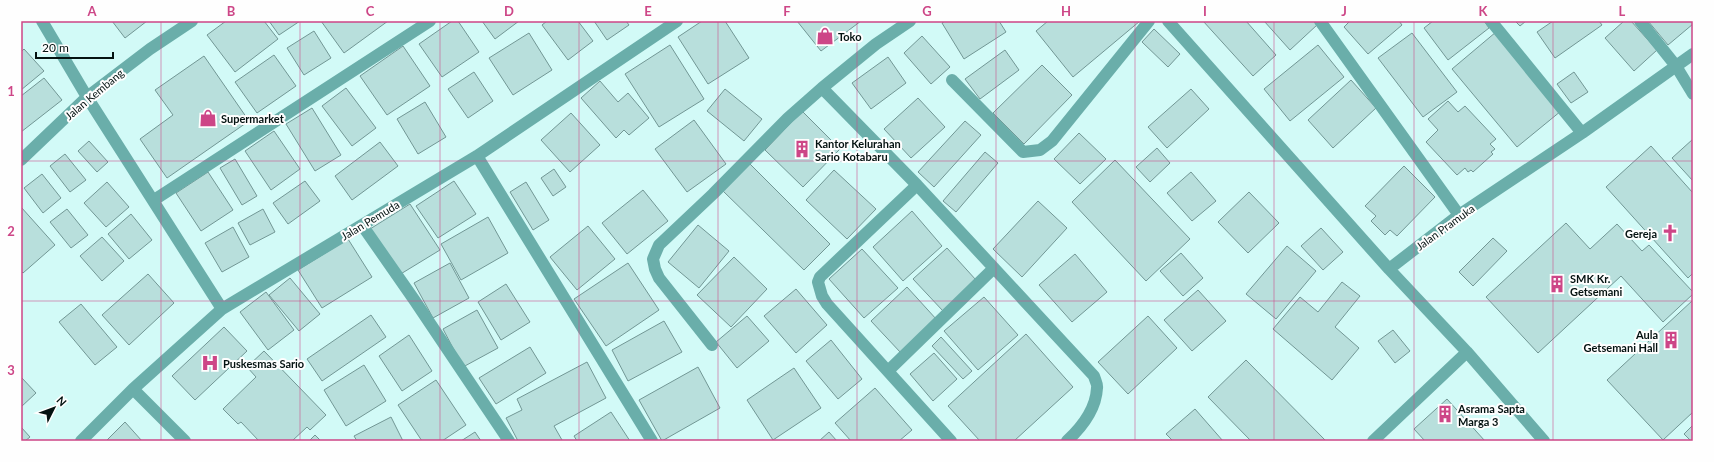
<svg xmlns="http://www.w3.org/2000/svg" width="1714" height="462" font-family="Lato,sans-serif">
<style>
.building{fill:#b8dfdc;stroke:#729795}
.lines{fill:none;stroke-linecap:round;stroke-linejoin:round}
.minor{stroke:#6aaeaa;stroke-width:12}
.grid{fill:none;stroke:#cd4687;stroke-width:1;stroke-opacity:0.55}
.labels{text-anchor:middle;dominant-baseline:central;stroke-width:4;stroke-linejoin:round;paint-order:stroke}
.poi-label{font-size:11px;font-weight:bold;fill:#041211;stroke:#fefefe;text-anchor:start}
.street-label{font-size:11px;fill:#041211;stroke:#fefefe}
.neatline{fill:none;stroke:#cd4687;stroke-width:1.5}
.grid-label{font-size:13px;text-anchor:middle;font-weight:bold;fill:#cd4687}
</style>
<rect width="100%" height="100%" fill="#d2faf7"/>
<path class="building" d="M112 21H147L125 38Z
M226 21H264L278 39 235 72 207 35Z
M269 21H300L279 35Z
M321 21H388L344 53Z
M452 21H458L479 52 442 77 419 44Z
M482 21H519L495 39Z
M547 21H578L593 41 568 60 542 25Z
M594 21H626L629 25 607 40Z
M702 21H725L749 58 708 84 678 37Z
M797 21H861L821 51Z
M945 21H999L1006 32 964 59 942 23Z
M1048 21H1140L1073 77 1036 31Z
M1203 21H1246L1276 55 1253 76Z
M1264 21H1313L1317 25 1290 50Z
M1350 21H1399L1402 25 1368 54 1344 27Z
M1433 21H1484L1489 28 1448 60 1424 28Z
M1515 21H1526L1520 26Z
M1553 21H1599L1602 25 1555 58 1537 32Z
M1624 21H1631L1657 50 1634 71 1605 38Z
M1648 21H1693V24L1668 45Z
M1154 29 1180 54 1168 67 1142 42Z
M314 31 331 58 304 75 287 48Z
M1496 32 1561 111 1517 147 1452 69Z
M529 33 552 70 513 95 489 58Z
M1412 33 1457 92 1423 117 1378 58Z
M922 36 950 67 931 84 904 53Z
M670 45 704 99 659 127 625 74Z
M1318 45 1344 77 1290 121 1264 89Z
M403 46 430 86 387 115 360 76Z
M24 49 44 71 21 90V52Z
M1005 50 1019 70 980 99 965 79Z
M274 55 296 86 257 113 235 82Z
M204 56 249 121 167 178 140 139 173 115 155 90Z
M888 57 906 83 871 109 852 83Z
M1042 65 1072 95 1024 144 993 113Z
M474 72 493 101 468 118 448 89Z
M1574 72 1588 92 1571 103 1557 84Z
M44 78 62 100 21 132V96Z
M1351 80 1376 108 1333 148 1308 120Z
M600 81 618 102 628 93 649 118 629 135 624 130 616 138 581 98Z
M346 88 376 128 352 146 322 106Z
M725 89 762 119 744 141 707 111Z
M1191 89 1209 109 1167 148 1148 127Z
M918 98 945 127 911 158 884 129Z
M1448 101 1458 112 1465 106 1496 139 1490 144 1495 149 1491 152 1493 154 1473 172 1471 170 1468 172 1465 168 1457 175 1426 142 1438 130 1428 119Z
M425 102 446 137 418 154 397 119Z
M312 108 341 155 315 171 286 124Z
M802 111 840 149 803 187 765 150Z
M571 113 600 145 570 172 541 140Z
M694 120 726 164 687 192 655 149Z
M965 121 981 135 934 187 918 172Z
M274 131 300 169 271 190 245 151Z
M1079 133 1106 159 1080 184 1054 159Z
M1693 139V181L1672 158Z
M89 141 108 162 97 172 78 151Z
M380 142 398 166 352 200 335 176Z
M1651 146 1693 193V273L1688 278 1606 187Z
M1157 148 1170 163 1150 182 1136 167Z
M985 152 998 163 956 212 943 201Z
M65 154 86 180 70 192 50 166Z
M235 159 257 196 242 205 220 168Z
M1115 160 1190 239 1146 281 1072 202Z
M750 164 830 244 804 270 723 191Z
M1404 166 1435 197 1397 236 1390 230 1385 235 1371 221 1376 216 1365 206Z
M554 169 566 187 553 196 541 178Z
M834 170 876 209 847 239 806 200Z
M208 172 233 210 201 231 176 193Z
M1191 172 1216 201 1192 221 1167 193Z
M42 174 61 198 43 213 24 188Z
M305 181 320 201 288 224 273 203Z
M454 181 476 214 438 238 416 206Z
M107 182 129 207 106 227 84 203Z
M526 182 549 220 533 230 510 192Z
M643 190 668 221 627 254 602 223Z
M1249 192 1279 223 1248 253 1218 222Z
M1038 201 1067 228 1022 277 993 249Z
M410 204 440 250 399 275 370 229Z
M21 207 55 245 23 273 21 271Z
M67 209 88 235 71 248 50 222Z
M263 209 275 232 250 245 238 223Z
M912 211 942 246 903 281 873 247Z
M131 214 152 240 129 259 108 234Z
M488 217 508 253 461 280 441 244Z
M1566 223 1590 249 1617 224 1642 251 1649 245 1693 292V294L1663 322 1621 276 1538 353 1486 297Z
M698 225 729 251 699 288 668 262Z
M588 226 615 259 577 290 550 257Z
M233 227 249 257 222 272 205 243Z
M1321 228 1343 252 1323 270 1301 246Z
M102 237 124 261 102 281 80 256Z
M1493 238 1507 251 1473 286 1459 272Z
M348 239 372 277 322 308 298 270Z
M1287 246 1316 271 1276 319 1246 294Z
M947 248 976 280 943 311 913 279Z
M862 249 898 288 864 318 829 279Z
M1181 253 1203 278 1183 296 1160 271Z
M1075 254 1107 292 1072 322 1039 285Z
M734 257 767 289 731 327 697 295Z
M450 263 469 298 433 318 414 283Z
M628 263 659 310 606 346 574 299Z
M148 274 174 303 129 345 102 315Z
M290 278 320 314 299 331 269 295Z
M1342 282 1360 296 1335 327 1359 348 1332 380 1273 329 1300 297 1318 312Z
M506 284 530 322 501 340 478 302Z
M907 287 937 320 901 353 871 321Z
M796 289 827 325 796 353 764 316Z
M1198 290 1226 321 1192 351 1164 320Z
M266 292 294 330 268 350 240 312Z
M984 297 1018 335 978 370 944 331Z
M1693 300V412L1663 440 1607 380Z
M81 304 117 347 95 365 59 322Z
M477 310 498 348 463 367 443 329Z
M371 315 386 337 322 381 307 359Z
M747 316 769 341 737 368 716 342Z
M1148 316 1177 348 1128 394 1098 362Z
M664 321 682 352 628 381 612 350Z
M224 327 247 351 195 400 172 376Z
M1393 330 1410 351 1395 363 1378 341Z
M1026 334 1073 387 1014 441H980L948 406Z
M409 335 432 371 402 391 379 356Z
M941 337 972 371 963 379 932 346Z
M831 340 862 379 838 399 806 361Z
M530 347 546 373 496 404 479 378Z
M264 351 326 415 310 430 307 427 292 441H259L241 422 238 424 223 409 256 377 247 367Z
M934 353 957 379 933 401 910 374Z
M1246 360 1326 441H1251L1208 397Z
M587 362 606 398 554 426 562 440 561 441H518L506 418 522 410 517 399Z
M364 365 386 401 346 426 324 390Z
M698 367 720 408 662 441 639 400Z
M794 368 821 408 773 440 747 400Z
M21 377 36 393 21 407Z
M436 380 466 425 442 441H422L398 405Z
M875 388 912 430 899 441H851L835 423Z
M1447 399 1485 441H1425L1414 429Z
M1195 409 1223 441H1173L1166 434Z
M611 412 630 441H577L574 436Z
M391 417 403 441H357L354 436Z
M125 422 142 441H106Z
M1693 425V441H1691L1684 434Z
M21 427 30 437 25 441H21Z
M475 432 481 441H461Z
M829 432 837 441H819Z
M315 435 321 441H309Z"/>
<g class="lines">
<path class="minor" d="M42 21 87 97 222 309
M910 21 876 44 822 88 917 185 1094 376C1095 380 1098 385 1097 388 1096 409 1081 428 1067 441
M1168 21 1389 269
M1320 21 1459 215
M1491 21 1582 133
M1640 21 1676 66 1693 94
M952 80 1023 152 1040 150 1052 141 1149 21
M477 156 652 441
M21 160 87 97 150 49 192 21
M917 185 820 277 818 282 822 296 827 304 951 441
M154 200 430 21
M362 225 415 301 509 441
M712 345 659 278 655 269 653 259 659 245 713 194 788 118 822 88
M888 371 994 268
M133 389 185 441
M81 441 133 389 222 309 477 156 677 21
M1373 441 1467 352
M1544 441 1467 352 1389 269 1459 215 1582 133 1693 54"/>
</g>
<path class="grid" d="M161 21V441M300 21V441M440 21V441M579 21V441M718 21V441M857 21V441M996 21V441M1135 21V441M1274 21V441M1414 21V441M1553 21V441M21 161H1693M21 301H1693"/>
<defs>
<g id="shop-bare" transform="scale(1.38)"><path d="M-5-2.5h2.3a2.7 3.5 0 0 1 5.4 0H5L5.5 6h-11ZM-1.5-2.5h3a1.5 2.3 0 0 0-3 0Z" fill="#cd4687" stroke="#fefefe" stroke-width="2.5" paint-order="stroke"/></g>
<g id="building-bare" transform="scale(1.38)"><path d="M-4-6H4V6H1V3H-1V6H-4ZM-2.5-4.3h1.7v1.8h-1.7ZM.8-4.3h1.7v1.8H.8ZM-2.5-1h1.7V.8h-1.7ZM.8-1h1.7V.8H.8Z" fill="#cd4687" stroke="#fefefe" stroke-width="2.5" paint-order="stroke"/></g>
<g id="church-bare" transform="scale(1.38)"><path d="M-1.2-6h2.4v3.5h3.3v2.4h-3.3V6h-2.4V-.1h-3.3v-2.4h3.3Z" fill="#cd4687" stroke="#fefefe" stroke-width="2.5" paint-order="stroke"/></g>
<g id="hospital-bare" transform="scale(1.38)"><path d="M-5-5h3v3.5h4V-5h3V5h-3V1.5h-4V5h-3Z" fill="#cd4687" stroke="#fefefe" stroke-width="2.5" paint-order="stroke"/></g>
</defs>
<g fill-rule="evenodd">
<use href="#shop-bare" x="825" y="36"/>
<use href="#shop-bare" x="208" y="118"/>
<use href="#building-bare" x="802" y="149"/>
<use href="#church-bare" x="1670" y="233"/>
<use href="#building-bare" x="1557" y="284"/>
<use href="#building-bare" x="1671" y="340"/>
<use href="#hospital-bare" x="210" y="363"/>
<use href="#building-bare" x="1445" y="414"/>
</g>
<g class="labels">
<g class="poi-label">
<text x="838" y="36">Toko</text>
<text x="221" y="118">Supermarket</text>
<text x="815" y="143">Kantor Kelurahan<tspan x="815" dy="13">Sario Kotabaru</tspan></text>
<text x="1657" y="233" text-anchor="end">Gereja</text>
<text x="1570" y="278">SMK Kr.<tspan x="1570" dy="13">Getsemani</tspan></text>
<text x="1658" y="334" text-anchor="end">Aula<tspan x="1658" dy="13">Getsemani Hall</tspan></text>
<text x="223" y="363">Puskesmas Sario</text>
<text x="1458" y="408">Asrama Sapta<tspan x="1458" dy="13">Marga 3</tspan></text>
</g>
<g class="street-label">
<text transform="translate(94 94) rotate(-40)">Jalan Kembang</text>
<text transform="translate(370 220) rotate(-31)">Jalan Pemuda</text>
<text transform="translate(1445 227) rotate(-36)">Jalan Pramuka</text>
</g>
</g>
<rect width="1714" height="462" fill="none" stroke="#fefefe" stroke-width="44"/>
<g transform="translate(54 408) rotate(48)" stroke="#fefefe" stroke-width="3" paint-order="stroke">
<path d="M0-3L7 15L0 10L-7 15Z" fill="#041211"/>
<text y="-6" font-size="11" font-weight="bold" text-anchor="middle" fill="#041211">N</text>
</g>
<path d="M36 52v6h77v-6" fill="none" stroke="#041211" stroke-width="2"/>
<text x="42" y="52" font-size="12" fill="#041211" stroke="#fefefe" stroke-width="3" paint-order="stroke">20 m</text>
<rect x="22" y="22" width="1670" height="418" class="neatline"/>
<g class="grid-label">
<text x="92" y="16">A</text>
<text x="231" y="16">B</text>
<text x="370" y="16">C</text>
<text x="509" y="16">D</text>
<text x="648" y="16">E</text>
<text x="787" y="16">F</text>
<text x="927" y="16">G</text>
<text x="1066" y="16">H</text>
<text x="1205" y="16">I</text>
<text x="1344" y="16">J</text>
<text x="1483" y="16">K</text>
<text x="1622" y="16">L</text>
<text x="11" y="96">1</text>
<text x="11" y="236">2</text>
<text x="11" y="375">3</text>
</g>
</svg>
